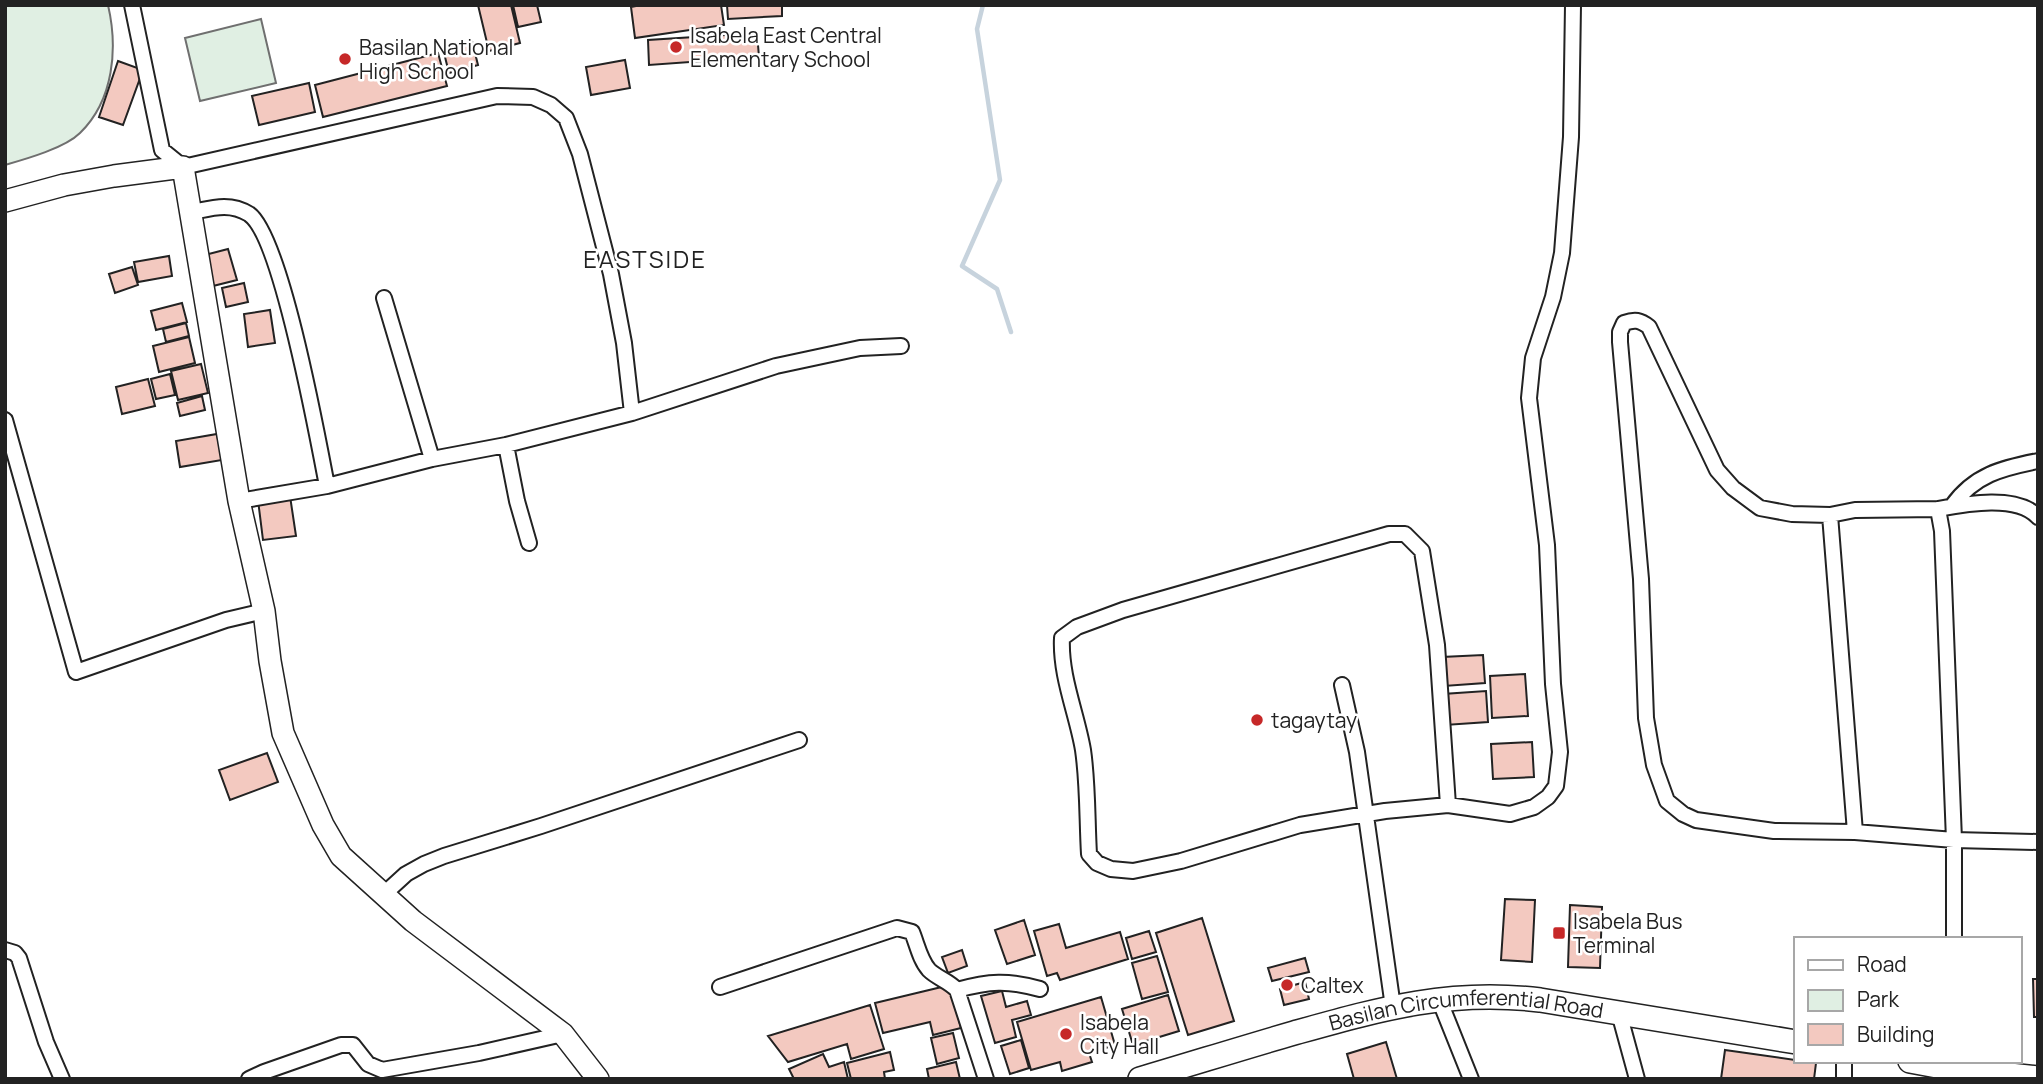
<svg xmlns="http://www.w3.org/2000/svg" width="2043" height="1084" font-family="Manrope,sans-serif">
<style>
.green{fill:#e0efe3;stroke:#6f6f6f;stroke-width:2}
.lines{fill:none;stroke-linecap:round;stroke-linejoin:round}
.stream{stroke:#c7d3dd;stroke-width:4.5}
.building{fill:#f3c9c0;stroke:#222;stroke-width:2}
.street-casing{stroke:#222;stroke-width:18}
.secondary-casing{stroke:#222;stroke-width:24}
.primary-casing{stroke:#222;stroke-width:26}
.street{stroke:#fff;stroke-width:14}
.secondary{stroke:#fff;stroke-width:21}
.primary{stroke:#fff;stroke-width:23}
.poi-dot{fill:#c62828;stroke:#fff;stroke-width:2.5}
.labels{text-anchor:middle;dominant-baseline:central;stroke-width:5;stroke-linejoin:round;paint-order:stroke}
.poi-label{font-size:21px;fill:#222;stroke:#fff;text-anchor:start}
.street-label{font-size:21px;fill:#222;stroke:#fff}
.quarter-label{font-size:24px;letter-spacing:2px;fill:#222;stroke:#fff}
</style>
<rect width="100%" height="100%" fill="#fff"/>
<path class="green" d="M5 5H108C118 48 114 100 80 133 65 148 26 159 5 165Z
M261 19 276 83 200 101 185 38Z"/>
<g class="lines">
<path class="stream" d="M983 5 977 29 1000 180 962 266 997 289 1011 332"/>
</g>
<path class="building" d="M478 5H511L520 43 489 51Z
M513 5H537L541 22 518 27Z
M641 5H721L724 25 635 38 631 7Z
M727 5H782V16L728 19Z
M757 33 759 57 649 65 648 40Z
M472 41 478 65 449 73 443 49Z
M438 53 447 86 323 117 315 85Z
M625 60 630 88 591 95 586 67Z
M118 61 143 70 123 125 99 117Z
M309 83 315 112 259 125 252 96Z
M228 249 237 280 209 287 201 256Z
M169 256 172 276 138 282 134 262Z
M132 267 138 285 115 293 109 274Z
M244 283 248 302 226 307 222 288Z
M182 303 187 322 156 330 151 311Z
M270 310 275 343 248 347 244 314Z
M186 323 189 336 166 342 163 329Z
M189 337 195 363 159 372 153 346Z
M201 364 208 393 178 400 171 371Z
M170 374 175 395 156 399 151 379Z
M148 379 155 406 122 414 116 387Z
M202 396 205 410 180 416 177 403Z
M217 434 222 460 180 467 176 441Z
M290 496 296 536 263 540 258 500Z
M1483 655 1485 683 1444 686 1442 657Z
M1525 674 1528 716 1492 718 1490 676Z
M1486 691 1488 722 1445 725 1443 694Z
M1532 742 1534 777 1493 779 1491 744Z
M267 753 278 782 230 800 219 770Z
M1505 899 1535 900 1532 962 1501 960Z
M1570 905 1602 907 1600 968 1568 967Z
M1202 918 1234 1021 1188 1035 1156 933Z
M1024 920 1035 955 1007 964 995 930Z
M1059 924 1066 948 1120 932 1128 959 1060 980 1057 973 1047 976 1034 931Z
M1149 931 1156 952 1132 959 1126 938Z
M962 950 967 966 948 973 942 957Z
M1157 956 1168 992 1142 999 1132 963Z
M1305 958 1309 972 1272 981 1268 968Z
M2033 979H2038V1017H2034Z
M1305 982 1309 999 1284 1005 1280 989Z
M950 985 961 1028 933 1035 930 1022 883 1033 875 1003Z
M1002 991 1006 1007 1027 1001 1031 1015 1012 1020 1016 1037 995 1043 981 996Z
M1168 995 1179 1031 1133 1045 1122 1009Z
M1101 997 1115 1045 1089 1053 1092 1062 1062 1071 1060 1062 1031 1070 1017 1022Z
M870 1005 884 1049 851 1059 847 1044 788 1062 768 1036Z
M953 1033 959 1058 937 1064 931 1038Z
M1021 1040 1029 1068 1010 1074 1001 1046Z
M1386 1042 1397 1079H1354L1347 1054Z
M1725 1050 1816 1063 1814 1079H1721Z
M890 1052 894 1070 884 1072 885 1079H851L847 1063Z
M823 1054 829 1067 844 1062 848 1079H794L789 1069Z
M956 1062 960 1079H929L927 1069Z"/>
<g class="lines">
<g class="street-casing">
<path id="street" d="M132 5 162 150 183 167 497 96 533 97 551 105 566 118 580 154 611 274 624 343 632 413
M192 212C212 208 230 202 249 214 281 236 318 439 327 486
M384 298 432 459
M5 420 76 672 226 620 264 611
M506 445 517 501 529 543
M239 501 327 486 432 459 506 445 632 413 776 366 860 348 901 346
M1952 506C1974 475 2002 468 2038 461
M1938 509C1965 504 2017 494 2038 517
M1830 515 1855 832
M1342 685 1357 752 1393 1007
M1448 805 1437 645 1422 551 1405 534H1389L1123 610 1077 627 1062 638C1060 676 1077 714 1083 750 1088 784 1087 820 1089 854L1097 863 1111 869 1133 871 1181 861 1300 825 1385 811 1448 805 1510 814 1534 807 1548 797 1556 786 1560 752 1553 684 1547 545 1529 398 1533 358 1553 297 1562 253 1571 137 1573 5
M383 895 406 874 424 864 444 856 541 826 799 740
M1954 939V840L1942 531 1938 509 1855 510 1830 515 1792 514 1760 508 1733 488 1717 470 1649 327C1640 320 1635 319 1624 323L1620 332V342L1641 579 1646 718 1654 765 1667 801 1683 814 1696 820 1774 831 1855 832 1954 840 2038 842
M5 950 15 953 19 958 46 1042 62 1079
M720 987 897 928 912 932C917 944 920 960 929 970 937 978 949 981 957 990L986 1079
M957 990C989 981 1008 980 1040 989
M1439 999 1471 1079
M1619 1013 1637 1079
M1844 1061V1079
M249 1079 264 1072 341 1045H353L368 1064 382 1070 479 1053 563 1034"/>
</g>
<g class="secondary-casing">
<path id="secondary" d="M5 201 64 185 114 176 183 167 239 501 264 611 270 661 283 733 323 825 341 856 413 921 563 1034 598 1079"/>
</g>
<g class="primary-casing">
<g id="primary">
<path d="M1910 1061 1953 1069 2038 1078"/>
<path id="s1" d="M1140 1079C1191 1064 1242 1048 1294 1033 1380 1009 1449 989 1540 1000L1796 1042"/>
</g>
</g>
<use href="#street" class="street"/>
<use href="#secondary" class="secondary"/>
<use href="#primary" class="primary"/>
</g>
<g class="poi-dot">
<circle cx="676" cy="47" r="7"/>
<circle cx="345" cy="59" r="7"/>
<circle cx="1257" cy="720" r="7"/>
<rect x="1552" y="926" width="14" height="14" rx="3.5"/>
<circle cx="1287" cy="985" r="7"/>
<circle cx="1066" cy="1034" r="7"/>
</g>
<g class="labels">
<g class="poi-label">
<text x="690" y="35">Isabela East Central<tspan x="690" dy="24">Elementary School</tspan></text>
<text x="359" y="47">Basilan National<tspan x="359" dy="24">High School</tspan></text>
<text x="1271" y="720">tagaytay</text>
<text x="1573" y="921">Isabela Bus<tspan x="1573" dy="24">Terminal</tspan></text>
<text x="1301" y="985">Caltex</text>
<text x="1080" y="1022">Isabela<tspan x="1080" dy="24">City Hall</tspan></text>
</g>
<g class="street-label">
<text stroke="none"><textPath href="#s1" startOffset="336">Basilan Circumferential Road</textPath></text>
</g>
<g class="quarter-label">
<text x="645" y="258">EASTSIDE</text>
</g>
</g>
<rect width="2043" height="1084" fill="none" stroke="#222222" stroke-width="14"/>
<rect x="1794" y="937" width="228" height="126" fill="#ffffff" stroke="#a7a7a7" stroke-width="2"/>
<rect x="1808" y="960" width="35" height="10" fill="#ffffff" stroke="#a7a7a7" stroke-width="2"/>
<text x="1857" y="972" font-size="21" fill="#222222">Road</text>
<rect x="1808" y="990" width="35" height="21" fill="#e0efe3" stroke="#a7a7a7" stroke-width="2"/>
<text x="1857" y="1007" font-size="21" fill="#222222">Park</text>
<rect x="1808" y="1024" width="35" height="21" fill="#f3c9c0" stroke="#a7a7a7" stroke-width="2"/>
<text x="1857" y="1042" font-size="21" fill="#222222">Building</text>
</svg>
